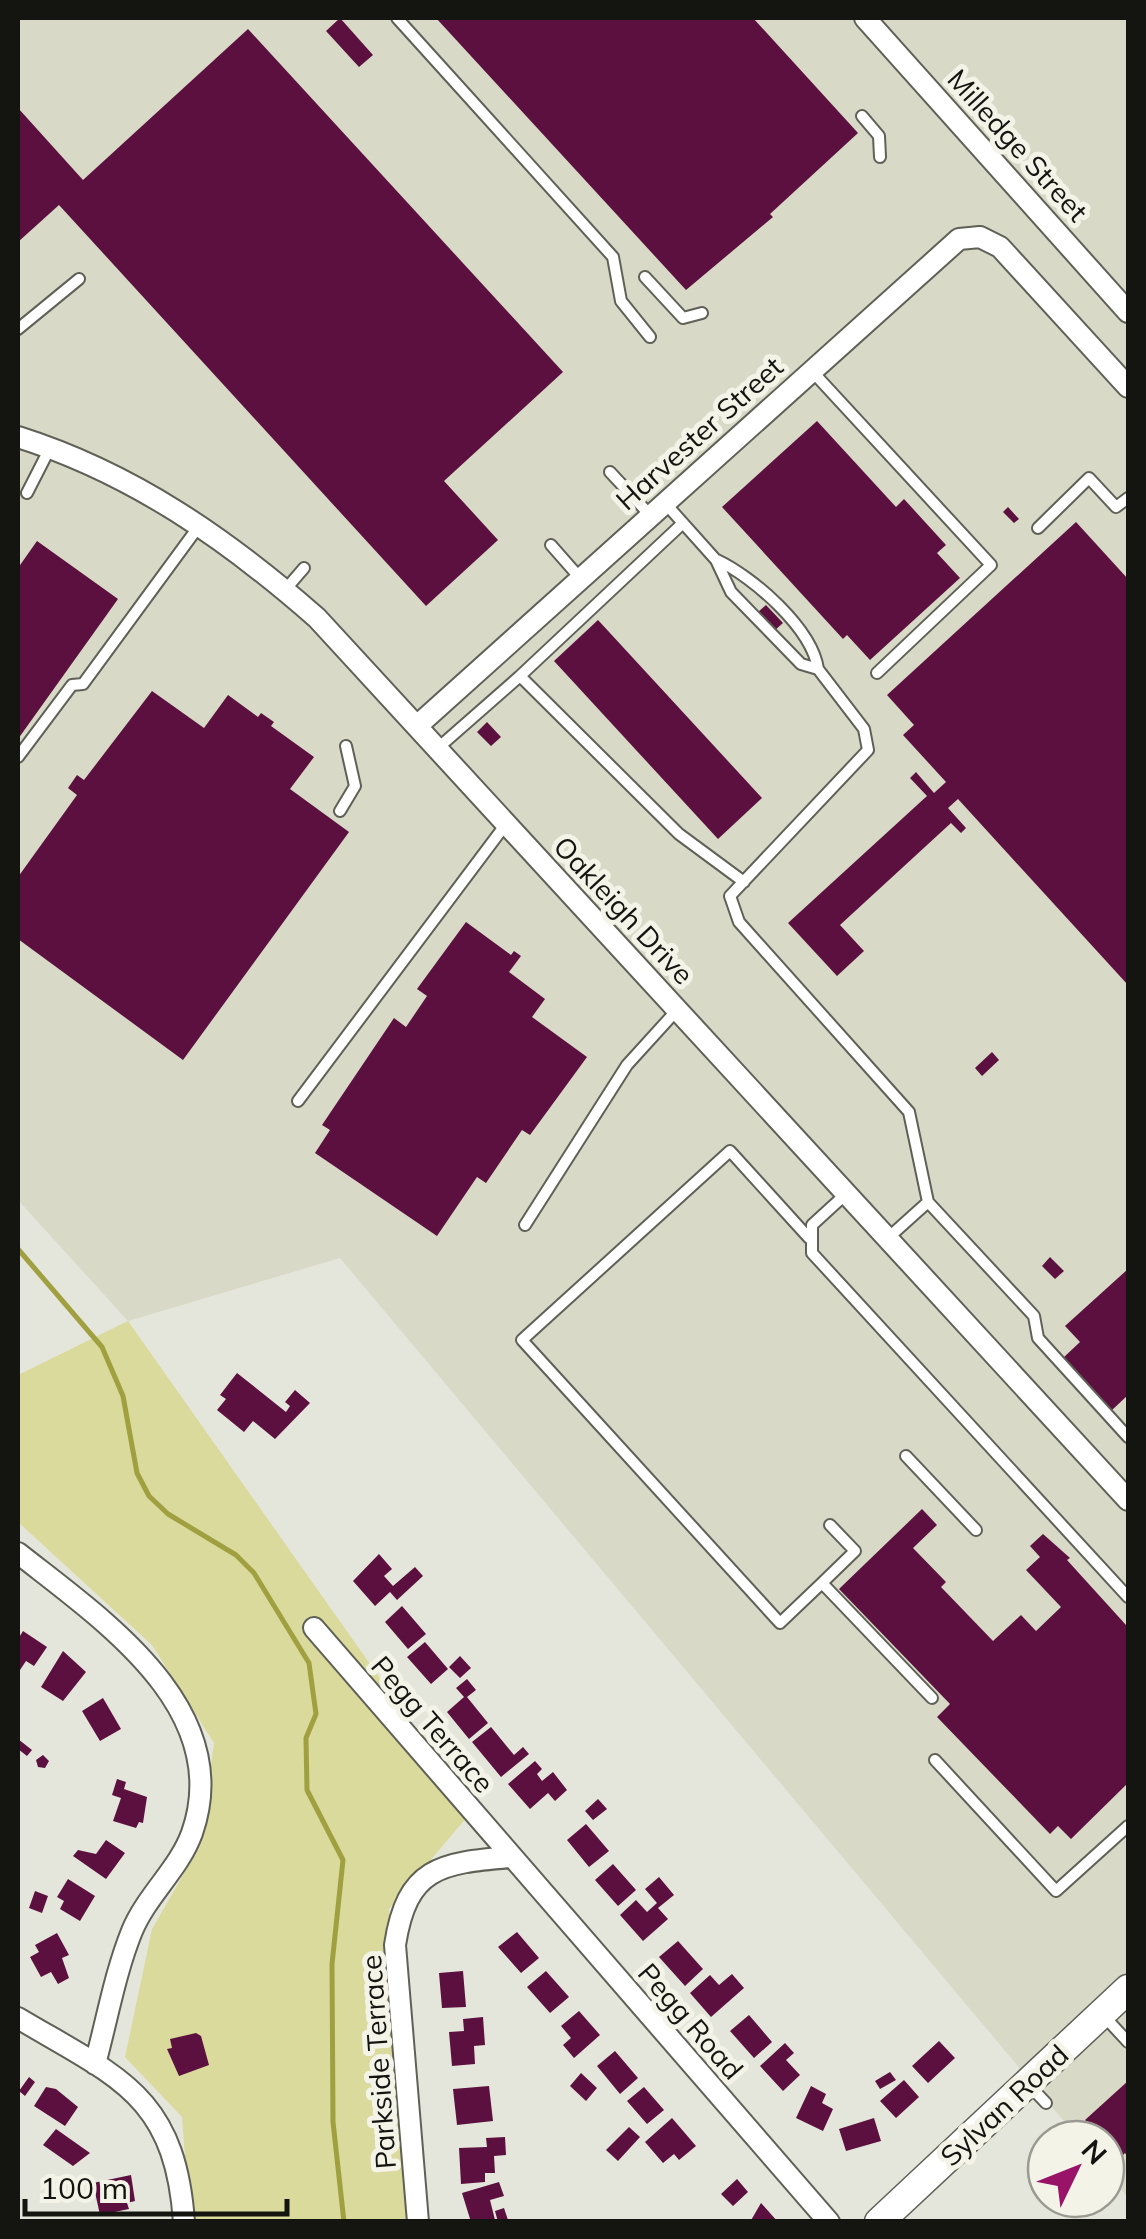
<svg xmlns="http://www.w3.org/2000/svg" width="1146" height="2239" font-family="Mulish,sans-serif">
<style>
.built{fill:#d8d9c7}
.green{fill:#d9da9b}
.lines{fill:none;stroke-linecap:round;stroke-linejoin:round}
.stream{stroke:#a0a040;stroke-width:5}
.building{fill:#5c103f}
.lane-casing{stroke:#5f6056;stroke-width:14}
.street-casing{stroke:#5f6056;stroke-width:24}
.secondary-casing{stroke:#5f6056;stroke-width:31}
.lane{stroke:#fff;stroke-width:10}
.street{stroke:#fff;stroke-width:20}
.secondary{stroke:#fff;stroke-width:28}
.labels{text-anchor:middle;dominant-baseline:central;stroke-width:10;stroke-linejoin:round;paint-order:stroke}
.street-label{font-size:28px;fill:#141410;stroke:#f3f3e8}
</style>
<rect width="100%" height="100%" fill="#e5e6db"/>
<path class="built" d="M18 18H1128V2198L1106 2171V2139H1079L340 1258 128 1321 18 1200Z"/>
<path class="green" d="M128 1321 473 1810 389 1909 420 2221H190L182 2117 125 2057 152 1929 201 1844 214 1743 152 1645 18 1522V1375Z"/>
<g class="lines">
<path class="stream" d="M18 1249 102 1347 123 1396 137 1473 149 1496 168 1514 236 1555 254 1573 309 1663 316 1714 306 1738 307 1790 343 1860 332 1964 333 2122 344 2222"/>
</g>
<path class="building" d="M340 18 373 55 359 67 326 31Z
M436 18H753L858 133 770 214 773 217 686 290Z
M248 29 563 372 444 481 498 540 426 606 59 205 18 242V108L83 180Z
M817 421 896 507 904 499 946 545 937 553 960 578 870 660 847 635 843 639 722 507Z
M1008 507 1019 519 1014 523 1003 512Z
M1076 522 1128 579V985L958 799 948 808 966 828 961 833 951 823 840 925 864 951 837 976 788 923 927 796 910 778 916 772 934 793 946 782 903 735 914 725 887 695Z
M37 541 118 599 18 739V568Z
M766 605 783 623 774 631 758 612Z
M598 620 762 798 718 839 554 661Z
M152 691 204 728 228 695 258 717 261 713 274 722 271 726 314 757 290 789 349 832 183 1060 18 939V877L77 795 68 788 77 775 84 780Z
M487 722 501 737 491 746 477 732Z
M466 922 511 955 514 951 521 956 509 972 545 999 532 1017 587 1057 530 1135 522 1130 486 1183 477 1177 437 1236 315 1153 330 1130 322 1125 394 1018 406 1027 427 996 417 989Z
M992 1052 999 1060 982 1076 975 1068Z
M1050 1257 1064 1271 1055 1279 1042 1266Z
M1128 1269V1395L1111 1411 1063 1358 1080 1342 1065 1326Z
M237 1373 286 1412 290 1406 285 1402 295 1390 310 1403 275 1439 253 1421 244 1432 217 1410 226 1399 220 1395Z
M922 1509 937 1525 913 1548 946 1582 941 1587 993 1641 1021 1615 1036 1631 1061 1607 1026 1570 1040 1557 1030 1546 1043 1534 1070 1558 1067 1560 1126 1625 1128 1623V1783L1071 1839 1058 1826 1050 1834 937 1717 950 1704 839 1589Z
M379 1554 392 1569 384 1576 393 1586 415 1567 423 1576 397 1600 390 1592 375 1606 353 1581Z
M402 1606 426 1634 408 1649 385 1622Z
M23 1631 47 1647 34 1666 26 1661 18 1673V1639Z
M425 1642 448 1669 431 1684 407 1657Z
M63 1651 86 1672 63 1701 41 1687Z
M460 1656 471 1668 460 1678 449 1667Z
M467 1679 476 1690 467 1697 488 1723 469 1739 447 1712 464 1697 456 1688Z
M103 1698 121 1729 100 1741 82 1711Z
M491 1727 514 1755 523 1747 529 1754 501 1777 472 1742Z
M18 1739 32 1750 27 1756 18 1749Z
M43 1755 49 1761 45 1768 38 1767 36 1760Z
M535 1761 542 1769 537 1774 542 1781 553 1772 567 1790 555 1801 548 1793 530 1809 508 1784Z
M117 1779 126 1782 124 1789 147 1797 143 1823 139 1822 136 1828 113 1821 121 1798 112 1795Z
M598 1799 607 1809 593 1820 585 1811Z
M586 1824 609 1851 589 1867 567 1840Z
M106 1840 125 1853 106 1879 73 1856 78 1850 96 1854Z
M613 1864 636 1890 618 1906 595 1880Z
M659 1877 674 1895 658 1908 668 1919 643 1941 620 1915 636 1900 647 1912 657 1903 645 1889Z
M68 1879 95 1896 80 1921 60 1909 64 1901 57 1897Z
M35 1891 48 1896 42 1913 29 1908Z
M517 1932 539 1958 521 1973 498 1947Z
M57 1933 69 1955 62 1958 69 1978 58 1984 51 1972 41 1977 30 1957 39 1952 35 1945Z
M678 1941 703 1969 685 1986 659 1957Z
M463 1971 466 2007 442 2008 439 1973Z
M546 1971 569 1997 550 2013 527 1987Z
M732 1974 744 1988 711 2017 690 1993 710 1975 719 1985Z
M579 2011 600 2035 574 2058 563 2045 571 2038 561 2026Z
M749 2015 772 2042 754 2058 730 2031Z
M483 2017 485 2045 474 2046 475 2064 452 2066 449 2032 464 2031 463 2019Z
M196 2033 201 2036 209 2065 179 2076 167 2049 172 2048 170 2039Z
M939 2041 955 2058 928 2083 912 2066Z
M785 2043 794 2053 786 2060 800 2075 783 2091 760 2066Z
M615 2051 638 2078 620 2094 597 2066Z
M890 2072 896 2080 880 2089 875 2081Z
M581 2073 597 2088 586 2101 570 2086Z
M29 2077 35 2082 25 2096 19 2091Z
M904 2080 919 2097 896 2118 880 2101Z
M1128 2081V2157L1125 2153 1120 2158 1085 2120Z
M489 2086 493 2121 457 2125 453 2089Z
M811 2086 826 2094 822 2103 833 2109 823 2131 796 2118Z
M46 2087 56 2089 78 2107 65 2126 34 2106Z
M644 2087 664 2110 647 2124 627 2101Z
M672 2118 696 2146 679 2160 674 2154 663 2163 645 2142Z
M874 2118 881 2141 846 2151 839 2129Z
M629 2127 640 2137 618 2161 606 2150Z
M56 2129 90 2153 73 2166 43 2145Z
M505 2137 506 2155 494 2156 495 2173H485V2182L461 2184 459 2148 487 2147 486 2138Z
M131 2175 135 2201 127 2203 129 2209 100 2215 93 2183Z
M737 2179 748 2192 733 2206 721 2194Z
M499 2182 504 2196 490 2200 495 2220 471 2222 462 2193Z
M761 2203 778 2222H750Z
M504 2208 508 2220 498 2222 495 2211Z"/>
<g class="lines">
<g class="lane-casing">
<path id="lane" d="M397 18 613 257 621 301 650 337
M862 116 879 136 880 157
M645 277 683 318 702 313
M18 329 79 279
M811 370 991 565 877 673
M610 472 650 515
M27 493 50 448
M665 503 716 560 731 592 801 664 818 669 864 729 868 750 730 896 739 922 909 1112 928 1202 1034 1316 1038 1338 1128 1437
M1038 528 1089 478 1116 507 1128 498
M551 545 580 578
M717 560C753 577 812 628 818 669
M285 590 304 568
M520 676 683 523
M438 748 520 676 679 834 744 882
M18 757 72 685 83 684 199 526
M340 811 355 786 346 746
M298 1101 506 824
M847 1193 812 1225V1253L1128 1597
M525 1225 627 1065 677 1010
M809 1238 730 1151 522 1340 780 1623 822 1583 932 1698
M888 1238 928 1202
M906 1456 976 1530
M822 1583 855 1551 830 1525
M935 1760 1056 1891 1128 1826
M1102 2014 1128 2042
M1028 2084 1046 2103"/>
</g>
<g class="street-casing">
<path id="street" d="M865 18 1128 312
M18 437C132 473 227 539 317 618L1128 1500
M417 726 959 239 980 237 1000 247 1128 387
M18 1553C100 1618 236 1708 192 1833 179 1869 147 1895 132 1931 115 1973 107 2020 95 2064
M314 1628 829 2222
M18 2018C117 2077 175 2094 184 2222
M418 2222 395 1945C407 1867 440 1863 511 1857"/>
</g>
<g class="secondary-casing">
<path id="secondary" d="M879 2222 1128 1989"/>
</g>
<use href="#lane" class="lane"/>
<use href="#street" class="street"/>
<use href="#secondary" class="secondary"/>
</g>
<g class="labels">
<g class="street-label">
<text transform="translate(1018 145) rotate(48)">Milledge Street</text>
<text transform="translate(699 433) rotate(-42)">Harvester Street</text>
<text transform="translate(624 910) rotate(47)">Oakleigh Drive</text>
<text transform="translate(433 1724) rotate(49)">Pegg Terrace</text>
<text transform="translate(691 2021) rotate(49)">Pegg Road</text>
<text transform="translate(378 2062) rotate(-94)">Parkside Terrace</text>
<text transform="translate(1004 2105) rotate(-43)">Sylvan Road</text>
</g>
</g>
<rect width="1146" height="2239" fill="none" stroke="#141410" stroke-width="40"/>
<g transform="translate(1076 2169) rotate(47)"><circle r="48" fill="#f3f3e8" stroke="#9a9a92" stroke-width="2.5"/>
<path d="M0-8L18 38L0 25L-18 38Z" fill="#991469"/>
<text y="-15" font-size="28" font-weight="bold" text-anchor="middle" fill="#141410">N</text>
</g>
<path d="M25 2199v15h262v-15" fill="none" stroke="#141410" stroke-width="5"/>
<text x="40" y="2199" font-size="30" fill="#141410" stroke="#f3f3e8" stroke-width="8" paint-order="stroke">100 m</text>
</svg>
